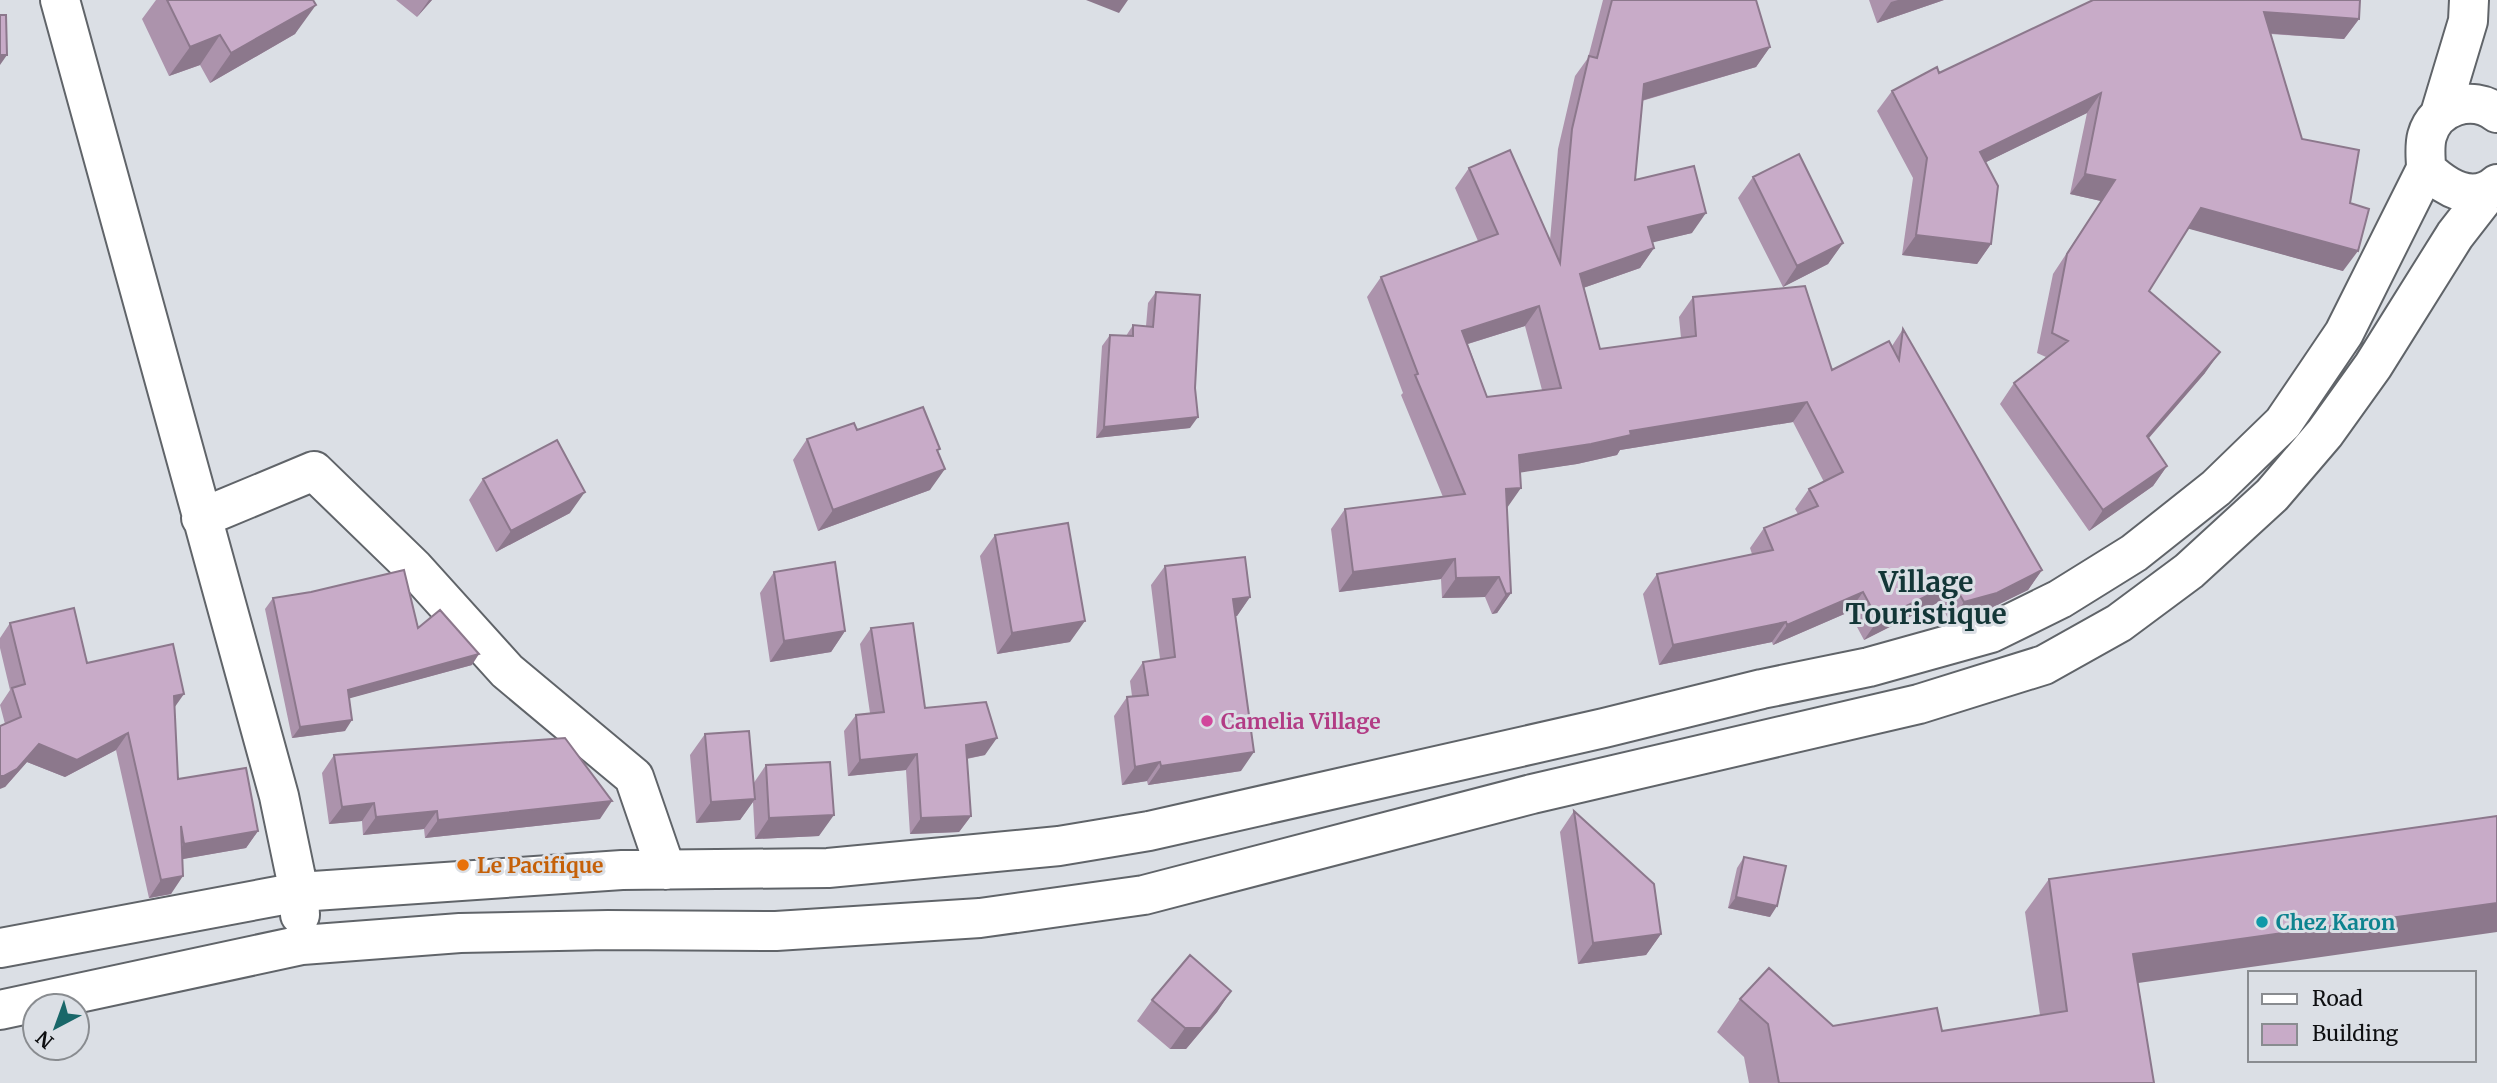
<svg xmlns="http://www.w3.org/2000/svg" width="2497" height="1083" font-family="Merriweather,serif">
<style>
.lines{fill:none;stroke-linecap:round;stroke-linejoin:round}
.street-casing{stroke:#606469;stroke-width:42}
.street{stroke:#fff;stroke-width:38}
.wall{fill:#ac93ac;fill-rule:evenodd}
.shaded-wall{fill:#8c788c}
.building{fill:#c8abc8;stroke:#8c788c;stroke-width:2;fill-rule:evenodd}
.hotel-dot{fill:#d1479c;stroke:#dbdfe5;stroke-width:2.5}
.food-dot{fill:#e8710a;stroke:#dbdfe5;stroke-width:2.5}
.culture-dot{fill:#0f9aa8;stroke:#dbdfe5;stroke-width:2.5}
.labels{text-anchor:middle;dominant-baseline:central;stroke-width:6;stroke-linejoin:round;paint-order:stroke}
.hotel-label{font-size:21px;font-weight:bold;fill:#b23c85;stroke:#dbdfe5;text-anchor:start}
.food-label{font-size:21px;font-weight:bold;fill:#c56008;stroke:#dbdfe5;text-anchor:start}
.culture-label{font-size:21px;font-weight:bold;fill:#0d838f;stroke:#dbdfe5;text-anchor:start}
.district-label{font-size:28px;font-weight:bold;fill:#133637;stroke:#dbdfe5}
</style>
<rect width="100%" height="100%" fill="#dbdfe5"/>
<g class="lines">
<g class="street-casing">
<path id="street" d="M60 0 279 796 299 892 300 915
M2497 113C2472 94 2435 106 2427 136 2424 147 2426 158 2426 169 2445 187 2474 205 2497 184
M2440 114 2468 21 2469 0
M201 518 314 471 414 568 507 671 634 777 666 870
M0 948 299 892 622 870 828 868 1059 846 1149 831 1604 728 1762 689 1869 667 1991 633 2060 599 2134 553 2216 488 2283 423 2344 333 2426 169
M0 1010 302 945 460 933 608 930 776 931 980 918 1144 895 1532 794 1919 704 2044 665 2119 623 2189 571 2272 495 2325 433 2373 366 2455 235 2490 190"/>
</g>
<use href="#street" class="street"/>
</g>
<path class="wall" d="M156 0H313L295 34 210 83 200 65 169 76 142 19Z
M396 0H432L417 17Z
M1603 0H1756L1770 47 1756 67 1642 101 1635 180 1692 233 1652 242 1654 248 1640 268 1583 288 1600 349 1681 338 1679 317 1693 297 1832 370 1892 346 1903 329 2042 570 2028 590 1983 612 1950 622 1939 602 1864 640 1849 612 1773 645 1772 642 1659 665 1643 594 1657 574 1752 554 1750 548 1764 528 1798 514 1795 509 1809 489 1824 482 1793 422 1620 450 1617 455 1577 464 1520 472 1507 508 1511 593 1497 613 1492 614 1485 597 1442 598 1441 579 1339 592 1331 529 1345 509 1443 497 1401 395 1403 393 1367 297 1381 277 1478 241 1455 188 1469 168 1550 240 1558 149 1575 76 1588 58ZM1525 326 1542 390 1487 397 1468 344Z
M1869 0H1944L1877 23Z
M2359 19 2344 39 2271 34 2302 139 2350 203 2343 271 2188 228 2149 291 2205 373 2149 438 2167 466 2153 486 2089 531 2000 404 2014 383 2046 357 2037 353 2053 274 2101 201 2070 194 2087 113 1986 162 1991 244 1977 264 1902 255 1913 178 1877 111 1892 91 1939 73Z
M1753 177 1843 243 1828 264 1783 287 1738 198Z
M1156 292 1190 428 1096 438 1102 346 1110 335 1126 336 1133 325 1146 326 1148 303Z
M807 439 940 449 938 451 930 490 818 531 793 460Z
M483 479 570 513 496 552 469 500Z
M995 535 1070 642 997 654 980 556Z
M1165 566 1250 597 1237 616H1235L1241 771 1148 785 1147 781 1122 785 1114 716 1127 697 1132 696 1130 681 1143 662 1160 659 1151 585Z
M774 572 845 631 831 652 770 662 760 593Z
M273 598 418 628 472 665 349 698 345 731 292 738 265 609Z
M10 623 174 708 178 779 258 831 246 848 182 859 171 894 149 898 116 750 65 777 27 762 5 787V724L0 705 10 690 0 648V638Z
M871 628 925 708 985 755 967 759 971 816 959 832 910 834 906 770 848 776 844 731 856 715 870 713 860 644Z
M705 734 753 784 766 765 819 836 755 839 753 802 740 820 696 823 690 755Z
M334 755 600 819 425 838 424 829 363 835 362 821 329 824 322 773Z
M1574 811 1661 934 1646 955 1578 964 1560 832Z
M1744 857 1770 917 1728 908 1737 868Z
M2049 879 2138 983 2154 1083H1749L1744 1057 1717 1032 1740 999 1833 1026 1942 1031 2040 1015 2025 912Z
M1231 991 1217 1012 1186 1049H1170L1137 1021 1152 1000Z"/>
<path class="shaded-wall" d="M429 0H432L417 17Z
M1086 0H1128L1119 13Z
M1898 0H1944L1877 23 1891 2Z
M316 5 295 34 210 83 231 53Z
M2264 12 2359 19 2344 39 2250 32Z
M220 35 200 65 169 76 190 47Z
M1770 47 1756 67 1630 104 1644 84Z
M0 55H7L0 65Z
M2101 93 2087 113 1966 172 1980 152Z
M2085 174 2115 180 2101 201 2070 194Z
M2201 208 2358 251 2343 271 2186 228Z
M1706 213 1692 233 1634 247 1648 227Z
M1916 235 1991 244 1977 264 1902 255Z
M1843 243 1828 264 1783 287 1797 266Z
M1654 248 1640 268 1566 294 1580 274Z
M1539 306 1525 326 1448 350 1462 331Z
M2220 352 2205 373 2133 456 2147 436Z
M1807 402 1793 422 1620 450 1617 455 1577 464 1505 475 1519 455 1630 431Z
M1198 417 1190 428 1096 438 1104 427Z
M2167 466 2153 486 2089 531 2103 510Z
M945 469 930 490 818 531 833 510Z
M1521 488 1507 508 1506 489Z
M585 492 570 513 496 552 511 531Z
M1455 559 1441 579 1339 592 1353 572Z
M2042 570 2028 590 1983 612 1950 622 1964 602Z
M1499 577 1485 597 1442 598 1456 578Z
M1953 583 1939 602 1864 640 1878 620Z
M1863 592 1849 612 1773 645 1787 625Z
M1511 593 1497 613 1492 614 1506 594Z
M1250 597 1237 616 1220 617 1233 599Z
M1085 621 1070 642 997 654 1012 633Z
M1786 622 1772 642 1659 665 1673 645Z
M845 631 831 652 770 662 784 641Z
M479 654 472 665 340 701 348 690Z
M184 694 172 711 174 696Z
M352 720 345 731 292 738 300 727Z
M128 733 116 750 65 777 27 762 5 787 0 789V776L39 744Z
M997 738 985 755 954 761 966 745Z
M1254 752 1241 771 1148 785 1161 766Z
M917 754 906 770 848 776 860 760Z
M1160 762 1147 781 1122 785 1135 767Z
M755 799 740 820 696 823 711 802Z
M612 801 600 819 425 838 438 820Z
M374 803 362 821 329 824 342 807Z
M437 811 424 829 363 835 376 817Z
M834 815 819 836 755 839 769 818Z
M971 816 959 832 910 834 921 818Z
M258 831 246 848 172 861 184 844Z
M183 876 171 894 149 898 161 880Z
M1736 897 1777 906 1770 917 1728 908Z
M2497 903V932L2110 987 2133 954Z
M1661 934 1646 955 1578 964 1593 943Z
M1231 991 1217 1012 1186 1049H1170L1185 1028Z"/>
<path class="building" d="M167 0H313L316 5 231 53 220 35 190 47Z
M1612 0H1756L1770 47 1644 84 1635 180 1694 166 1706 213 1648 227 1654 248 1580 274 1600 349 1696 336 1693 297 1805 286 1832 370 1889 341 1899 360 1903 329 2042 570 1997 593 1964 602 1953 583 1878 620 1863 592 1787 625 1786 622 1673 645 1657 574 1773 550 1764 528 1818 506 1809 489 1843 472 1807 402 1630 431 1631 435 1591 444 1519 455 1521 488 1506 489 1511 593 1506 594 1499 577 1456 578 1455 559 1353 572 1345 509 1465 494 1415 375 1418 374 1381 277 1498 234 1469 168 1510 150 1560 263 1572 129 1589 56 1597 58ZM1539 306 1561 388 1487 397 1462 331Z
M2093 0H2360L2359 19 2264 12 2302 139 2359 150 2350 203 2369 209 2358 251 2201 208 2149 291 2220 352 2147 436 2167 466 2103 510 2014 383 2068 341 2052 333 2067 254 2115 180 2085 174 2101 93 1980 152 1998 186 1991 244 1916 235 1927 158 1892 91 1937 67 1939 73Z
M0 15H6L7 55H0Z
M1799 154 1843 243 1797 266 1753 177Z
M1156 292 1200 295 1195 388 1198 417 1104 427 1110 335 1133 336V325L1153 327Z
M923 407 940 449 937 450 945 469 833 510 807 439 854 423 857 430Z
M557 440 585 492 511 531 483 479Z
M1068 523 1085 621 1012 633 995 535Z
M1245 557 1250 597 1233 599 1254 752 1161 766 1160 762 1135 767 1127 697 1148 695 1143 662 1175 657 1165 566Z
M835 562 845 631 784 641 774 572Z
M404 570 418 628 440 610 479 654 348 690 352 720 300 727 273 598 311 592Z
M74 608 87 663 173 644 184 694 174 696 178 779 246 768 258 831 184 844 181 826 183 876 161 880 128 733 77 760 39 744 17 769 4 776H0V726L21 717 12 688 25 684 10 623Z
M913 623 925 708 986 702 997 738 966 745 971 816 921 818 917 754 860 760 856 715 884 712 871 628Z
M749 731 755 799 711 802 705 734Z
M565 738 612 801 438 820 437 811 376 817 374 803 342 807 334 755Z
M830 762 834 815 769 818 766 765Z
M1574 811 1654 884 1661 934 1593 943Z
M2497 816V903L2133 954 2154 1083H1779L1768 1024 1740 999 1769 968 1833 1026 1937 1008 1942 1031 2067 1011 2049 879Z
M1744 857 1786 866 1777 906 1736 897Z
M1190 955 1231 991 1201 1028H1185L1152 1000Z"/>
<circle class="hotel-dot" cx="1207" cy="721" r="7"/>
<circle class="food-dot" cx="463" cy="865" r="7"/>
<circle class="culture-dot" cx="2262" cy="922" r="7"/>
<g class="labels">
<g class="hotel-label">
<text x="1221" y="721">Camelia Village</text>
</g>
<g class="food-label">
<text x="477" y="865">Le Pacifique</text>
</g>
<g class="culture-label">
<text x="2276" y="922">Chez Karon</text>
</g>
<g class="district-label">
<text x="1926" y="582">Village<tspan x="1926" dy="32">Touristique</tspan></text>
</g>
</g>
<rect x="2248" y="971" width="228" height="91" fill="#dbdfe5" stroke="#898c90" stroke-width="2"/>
<rect x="2262" y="994" width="35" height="10" fill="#ffffff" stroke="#898c90" stroke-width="2"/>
<text x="2312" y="1006" font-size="21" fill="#0e0f11">Road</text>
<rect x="2262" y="1024" width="35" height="21" fill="#c8abc8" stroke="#898c90" stroke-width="2"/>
<text x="2312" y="1041" font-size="21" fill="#0e0f11">Building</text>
<g transform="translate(56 1027) rotate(221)"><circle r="33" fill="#dbdfe5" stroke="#898c90" stroke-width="2"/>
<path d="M0-5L12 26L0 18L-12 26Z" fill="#196769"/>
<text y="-10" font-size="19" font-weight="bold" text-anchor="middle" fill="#0e0f11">N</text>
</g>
</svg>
